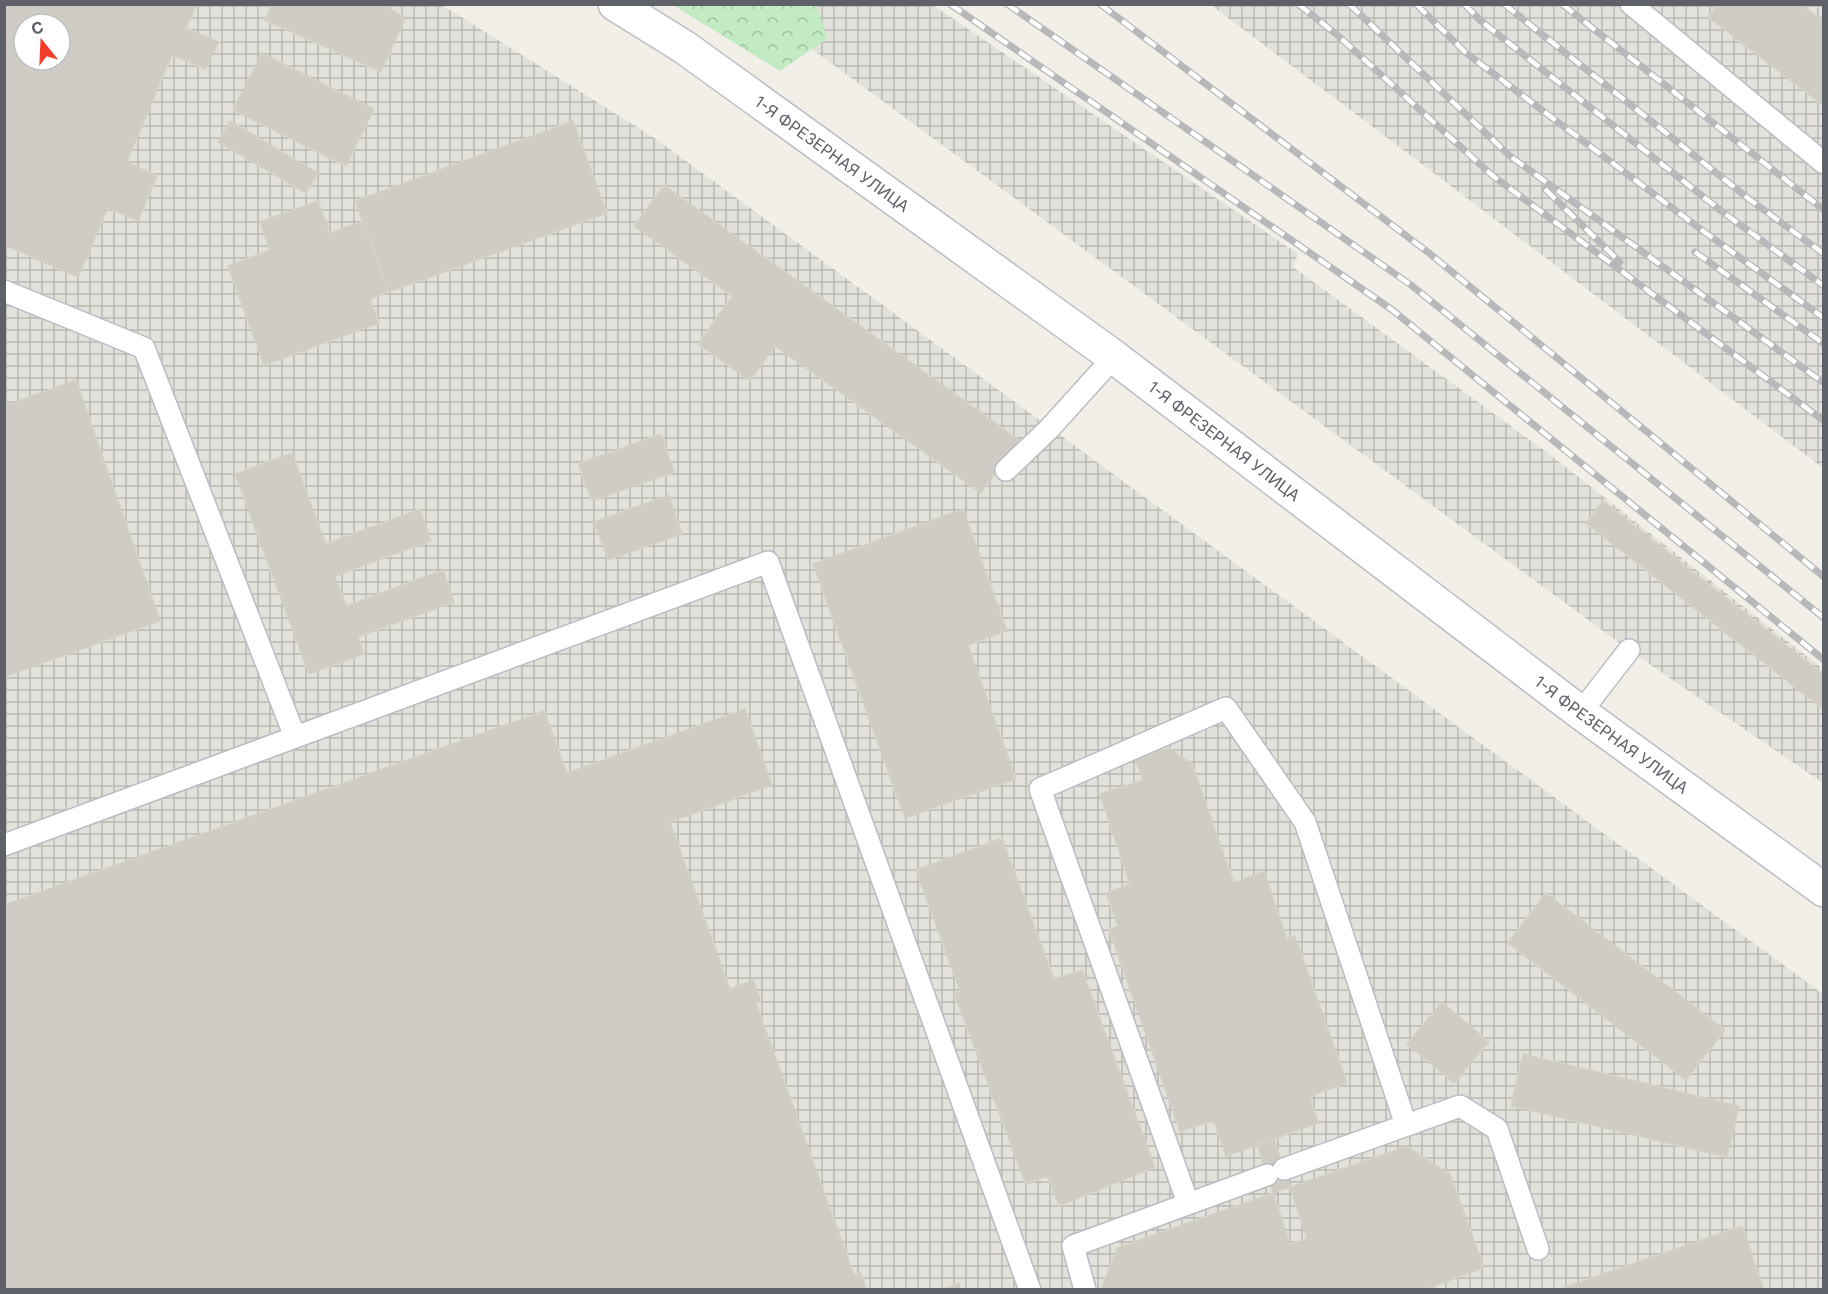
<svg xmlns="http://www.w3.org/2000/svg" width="1828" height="1294" font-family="Inter,sans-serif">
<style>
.industrial{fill:url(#industrial-grid);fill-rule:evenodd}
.forest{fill:url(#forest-crowns)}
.building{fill:#ceccc5;stroke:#d6d1c4;stroke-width:1.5;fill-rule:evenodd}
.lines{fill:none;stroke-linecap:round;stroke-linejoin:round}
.lane-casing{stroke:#b9bcc1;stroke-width:24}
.secondary-casing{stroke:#babdc3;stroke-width:36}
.lane{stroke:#fff;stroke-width:21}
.secondary{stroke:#fff;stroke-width:33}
.rail-casing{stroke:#b7b8b9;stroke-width:7}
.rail{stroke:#fff;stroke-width:4.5;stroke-dasharray:14;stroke-linecap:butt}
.labels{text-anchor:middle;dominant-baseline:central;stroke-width:4.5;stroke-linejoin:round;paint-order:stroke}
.street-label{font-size:16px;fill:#5e6268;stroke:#fff}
</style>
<defs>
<pattern id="industrial-grid" width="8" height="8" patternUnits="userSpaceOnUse" patternTransform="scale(1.5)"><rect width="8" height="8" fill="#e2e1db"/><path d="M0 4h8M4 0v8" fill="none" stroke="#babab5"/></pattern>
<pattern id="forest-crowns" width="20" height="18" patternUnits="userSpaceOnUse" patternTransform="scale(1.5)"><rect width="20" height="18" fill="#c2eac3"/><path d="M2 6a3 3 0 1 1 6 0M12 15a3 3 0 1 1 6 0" fill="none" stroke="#a1c1a2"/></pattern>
</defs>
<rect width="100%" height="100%" fill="#f1efe7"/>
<path class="industrial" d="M5 5H442L656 139 1823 994V1289L5 1290ZM24 24H60V60H24Z
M752 5H933L1298 254 1293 267 1553 457 1823 669V783L1629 650Z
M1211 5H1823V468L1447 183Z"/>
<path class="forest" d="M673 5H816L828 38 780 71Z"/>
<path class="building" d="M4 4H197L186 28 219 42 205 69 172 55 127 162 157 176 138 221 108 208 78 277 4 245ZM24 24H60V60H24Z
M272 4H379L406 17 381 72 265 20Z
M1718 4H1804L1803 6 1824 22V106L1708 17Z
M262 53 374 109 346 166 233 110Z
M230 121 318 173 306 193 218 142Z
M573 121 607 213 389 292 355 201Z
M664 185 1019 440 981 493 775 346 750 381 698 344 732 296 634 226Z
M318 201 330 233 363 221 389 292 370 299 379 323 264 365 228 266 270 250 260 222Z
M76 380 160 621 4 677V406Z
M661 434 674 472 592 501 578 464Z
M292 453 326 544 420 509 431 541 335 576 346 606 443 570 454 602 358 637 364 654 309 674 235 474Z
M669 495 682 534 608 560 594 522Z
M1603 501 1824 675V710L1586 523Z
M963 509 1007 631 968 645 1016 779 905 818 813 564Z
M745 709 772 785 670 822 730 989 753 980 761 1001 756 1003 854 1275 860 1273 867 1290H4V905L544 711 567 773Z
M1169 748 1192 764 1234 883 1264 871 1287 939 1295 936 1347 1083 1309 1096 1319 1123 1226 1156 1214 1121 1180 1131 1109 930 1118 926 1106 893 1130 884 1100 794 1143 780 1135 759Z
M1002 838 1054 979 1082 970 1155 1167 1059 1206 1047 1176 1026 1185 954 993 960 991 916 870Z
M1546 893 1725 1030 1686 1080 1508 943Z
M1442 1002 1489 1042 1454 1083 1407 1044Z
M1523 1054 1739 1106 1727 1157 1511 1106Z
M1274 1139 1307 1239 1290 1244 1257 1144Z
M1407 1146 1450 1174 1484 1268 1423 1290H1101L1117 1248Z
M1742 1226 1764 1290H1557Z
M959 1283 961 1290H941Z"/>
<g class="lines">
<g class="lane-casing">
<path id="lane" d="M1631 4 1824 163
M4 291 144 348 295 737
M1006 470 1049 429 1114 357
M1581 712 1629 650
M4 845 768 562 1030 1290
M1284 1169 1460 1106 1497 1129 1538 1249
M1188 1203 1040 789 1226 708 1305 822 1406 1125
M1085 1290 1073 1246 1267 1175"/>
</g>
<g class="secondary-casing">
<g id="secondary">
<path id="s1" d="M615 4 684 47 1114 357 1577 710 1824 890"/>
</g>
</g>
<use href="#lane" class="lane"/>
<use href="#secondary" class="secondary"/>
<g class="rail-casing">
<path id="rail" d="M950 4 1391 309 1824 660
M1007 4 1411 285 1824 618
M1100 4 1429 253 1824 577
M1298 4 1335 33 1493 176 1824 421
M1349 4 1510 156 1824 383
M1416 4 1466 53 1703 231 1824 318
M1464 4 1481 21 1720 210 1824 286
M1504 4 1749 199 1824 254
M1562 4 1824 210
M1545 189 1620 262
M1695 252 1824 344"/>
</g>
<use href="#rail" class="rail"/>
</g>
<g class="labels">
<g class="street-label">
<text stroke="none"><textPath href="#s1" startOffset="264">1-Я ФРЕЗЕРНАЯ УЛИЦА</textPath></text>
<text stroke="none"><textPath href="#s1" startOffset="750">1-Я ФРЕЗЕРНАЯ УЛИЦА</textPath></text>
<text stroke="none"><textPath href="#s1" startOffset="1236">1-Я ФРЕЗЕРНАЯ УЛИЦА</textPath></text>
</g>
</g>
<rect width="1828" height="1294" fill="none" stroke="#5e6268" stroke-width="12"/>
<g transform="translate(42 42) rotate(342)"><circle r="28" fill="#ffffff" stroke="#bfc0c3" stroke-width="1.5"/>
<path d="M0-4.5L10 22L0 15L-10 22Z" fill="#f43d29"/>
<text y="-9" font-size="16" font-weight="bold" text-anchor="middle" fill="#5e6268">С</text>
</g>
</svg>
